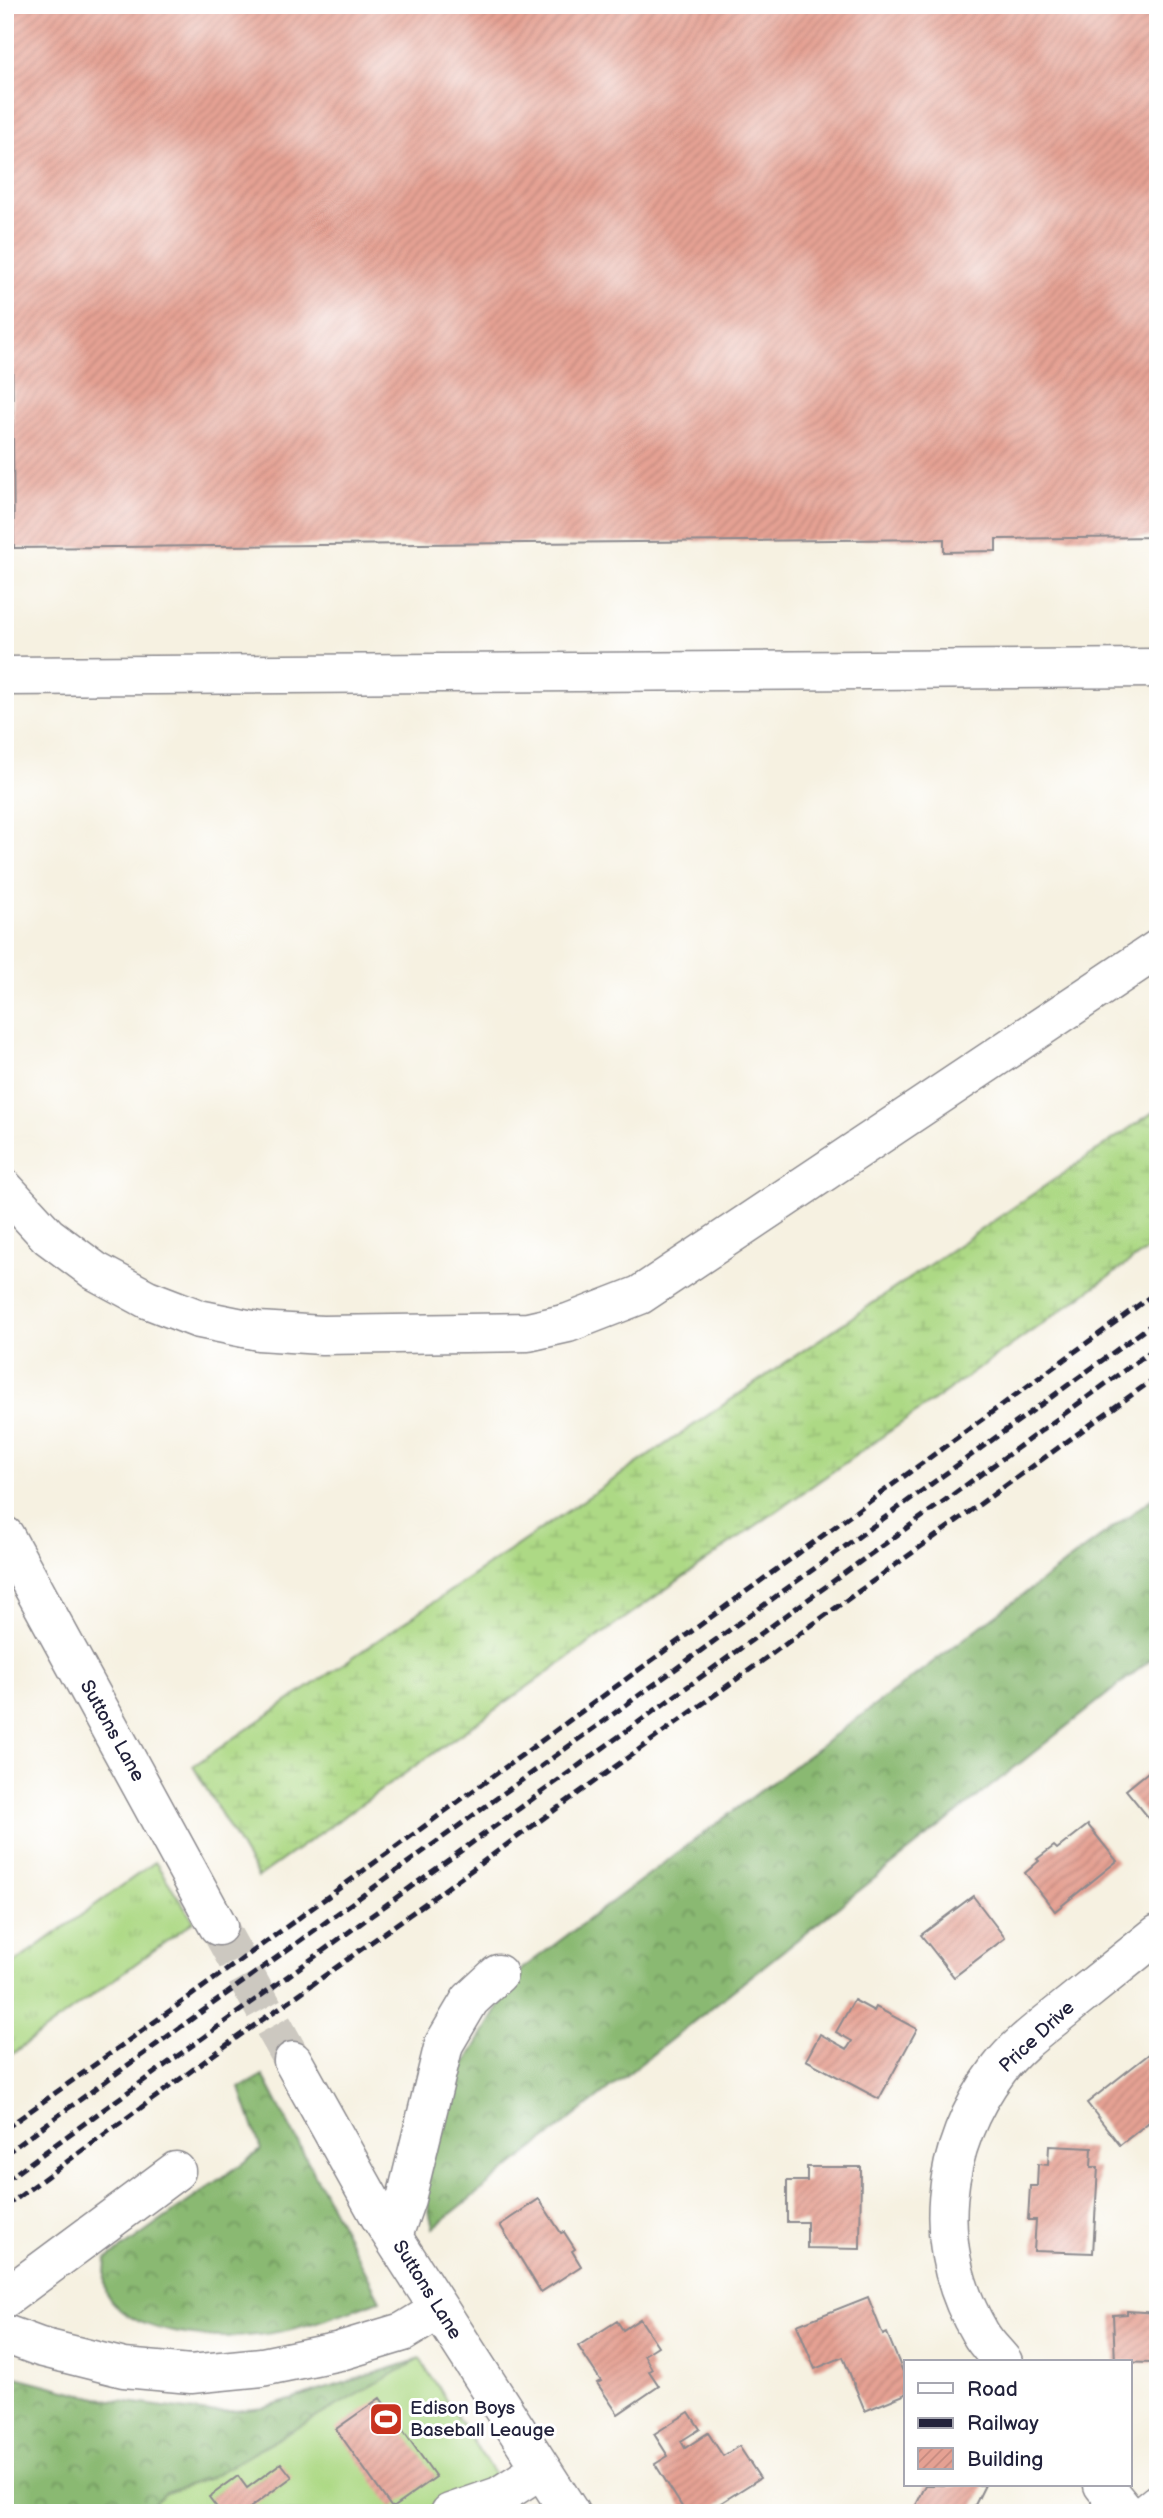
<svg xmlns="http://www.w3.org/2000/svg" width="1163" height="2518" font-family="'Balsamiq Sans',sans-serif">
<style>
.grass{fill:url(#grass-tufts);stroke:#687e60;stroke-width:2}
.forest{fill:url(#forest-crowns);stroke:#566e56;stroke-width:2}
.wetland{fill:url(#wetland-marsh);stroke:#687e60;stroke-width:2}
.pitch{fill:#add985;stroke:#687e60;stroke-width:2}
.building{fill:url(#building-hatch)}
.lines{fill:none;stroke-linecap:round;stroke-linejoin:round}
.minor-tunnel{stroke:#ccc8c0;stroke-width:38;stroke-dasharray:38 19;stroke-linecap:butt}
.minor-casing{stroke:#8c8a8e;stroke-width:41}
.minor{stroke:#fff;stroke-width:38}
.rail{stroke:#22223b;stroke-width:5;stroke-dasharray:10 5;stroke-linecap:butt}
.labels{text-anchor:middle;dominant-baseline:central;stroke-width:6;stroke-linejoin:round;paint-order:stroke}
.street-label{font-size:19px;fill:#22223b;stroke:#fff}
.poi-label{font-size:19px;fill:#22223b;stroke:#fff;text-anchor:start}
</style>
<defs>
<pattern id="grass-tufts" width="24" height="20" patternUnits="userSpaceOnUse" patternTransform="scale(1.75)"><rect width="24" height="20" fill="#add985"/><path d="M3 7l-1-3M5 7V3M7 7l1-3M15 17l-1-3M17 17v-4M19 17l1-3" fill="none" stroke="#95ba74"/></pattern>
<pattern id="forest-crowns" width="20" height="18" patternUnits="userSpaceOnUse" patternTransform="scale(1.75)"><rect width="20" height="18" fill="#8ab972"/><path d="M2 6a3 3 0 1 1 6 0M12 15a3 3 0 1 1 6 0" fill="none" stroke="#70965f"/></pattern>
<pattern id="wetland-marsh" width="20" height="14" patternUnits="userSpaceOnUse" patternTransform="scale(1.75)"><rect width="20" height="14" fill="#add985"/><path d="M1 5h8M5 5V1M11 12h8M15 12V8" fill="none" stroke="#95ba74"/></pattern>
<pattern id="building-hatch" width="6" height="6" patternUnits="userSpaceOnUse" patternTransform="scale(1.75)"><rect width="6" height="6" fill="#e5a193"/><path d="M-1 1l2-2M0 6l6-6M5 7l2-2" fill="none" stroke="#c48a80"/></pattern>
</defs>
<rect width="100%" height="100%" fill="#fff"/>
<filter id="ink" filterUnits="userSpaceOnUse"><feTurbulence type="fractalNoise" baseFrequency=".0143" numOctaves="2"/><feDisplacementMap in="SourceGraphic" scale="14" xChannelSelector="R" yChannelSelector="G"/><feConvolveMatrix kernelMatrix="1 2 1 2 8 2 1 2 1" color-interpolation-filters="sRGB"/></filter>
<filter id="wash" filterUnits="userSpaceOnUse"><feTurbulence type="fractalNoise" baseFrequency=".00686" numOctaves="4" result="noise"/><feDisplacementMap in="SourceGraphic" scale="28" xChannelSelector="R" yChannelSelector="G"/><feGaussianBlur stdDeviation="1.57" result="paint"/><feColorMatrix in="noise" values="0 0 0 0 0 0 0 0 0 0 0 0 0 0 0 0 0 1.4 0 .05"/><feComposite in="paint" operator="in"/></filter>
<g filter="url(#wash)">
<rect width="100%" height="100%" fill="#f6f1e1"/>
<path class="grass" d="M155 1862 194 1921 5 2059V1970Z"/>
<path class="forest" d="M1158 1494V1654L433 2228 424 2188 434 2145 459 2074 522 1969Z
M263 2075 380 2300C340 2314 299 2331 257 2335 216 2340 139 2336 111 2301 102 2290 105 2274 106 2260L261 2150 240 2088Z
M420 2359 207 2479 167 2492 142 2513H5V2374L97 2398 210 2413 265 2408Z"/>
<path class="wetland" d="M1158 1109V1242L258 1877 193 1766Z"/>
<path class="pitch" d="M420 2359 519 2513H142L167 2492 207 2479Z"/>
<g id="blocks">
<path class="building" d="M9 5H1158V537L996 539V551L944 552V539L14 548Z
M1158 1764V1825L1156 1827 1126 1790Z
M1088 1825 1117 1861 1055 1911 1025 1873 1039 1861 1037 1859 1054 1846 1057 1849Z
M973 1896 1005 1938 954 1977 921 1935Z
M854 2000 874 2011 876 2007 917 2029 879 2099 806 2060 820 2034 847 2049 852 2041 836 2032Z
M1158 2047V2115L1120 2145 1087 2103Z
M1049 2146 1092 2148 1091 2167H1098L1093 2253 1034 2251 1036 2220H1028L1030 2186H1037L1038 2164 1048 2165Z
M807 2167H861L860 2249 807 2248V2222H787V2181H807Z
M539 2199 561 2233 564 2232 575 2249 572 2251 581 2266 541 2292 500 2225Z
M868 2297 883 2335 887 2333 906 2379V2394L865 2411 843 2357 815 2369 797 2325Z
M1127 2311 1158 2313V2360H1153V2363L1115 2362 1113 2315 1127 2314Z
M640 2319 658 2346 644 2355 652 2369 649 2371 659 2386 618 2414 597 2383 601 2381 578 2346 617 2321 623 2330Z
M380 2398 436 2477 392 2508 336 2429Z
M689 2412 700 2429 681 2441 685 2448 708 2433 723 2456 739 2446 760 2478 705 2513H686L655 2464 668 2456 654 2434Z
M281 2463 292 2477 243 2513H221L209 2497 238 2476 247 2488Z
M926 2485H985L971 2513H912Z"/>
</g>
</g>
<g filter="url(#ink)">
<use href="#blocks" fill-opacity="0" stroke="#8c8a8e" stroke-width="2"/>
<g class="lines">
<path class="minor-tunnel" d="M218 1926 293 2061"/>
<g class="minor-casing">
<path id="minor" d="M5 676 1158 668
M5 1189 48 1236 95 1271 147 1299 199 1319 258 1331 322 1335 528 1332 568 1323 640 1295 1158 949
M5 1536 218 1926
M293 2061 380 2217 570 2513
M393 2236 406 2199 444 2044 470 2000 498 1974
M5 2298 176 2171
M5 2334 40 2347 124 2368 191 2374 262 2367 340 2351 403 2332 439 2310
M1003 2362C996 2353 986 2344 980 2333 929 2246 940 2148 999 2069 1017 2045 1044 2026 1066 2008 1097 1983 1127 1959 1158 1934
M1103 2485 1126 2513
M450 2513 499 2496 541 2469
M1147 2513 1158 2504"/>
</g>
<use href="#minor" class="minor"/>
<path class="rail" d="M5 2129 263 1944 1158 1291
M5 2154 1158 1320
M5 2181 1158 1346
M5 2207 239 2036 295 1997 1158 1376"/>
</g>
</g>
<defs>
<g id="stadium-square" transform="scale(1.75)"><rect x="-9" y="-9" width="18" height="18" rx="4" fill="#c8321e" stroke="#fff"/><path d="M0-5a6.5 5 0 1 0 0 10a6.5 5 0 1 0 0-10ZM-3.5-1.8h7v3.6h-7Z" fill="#fff"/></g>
</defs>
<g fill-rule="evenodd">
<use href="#stadium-square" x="386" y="2419"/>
</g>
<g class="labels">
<g class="street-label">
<text transform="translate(112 1731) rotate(61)">Suttons Lane</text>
<text transform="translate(1037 2037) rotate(-43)">Price Drive</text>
<text transform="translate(427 2290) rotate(58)">Suttons Lane</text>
</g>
<g class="poi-label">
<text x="410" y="2408">Edison Boys<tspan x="410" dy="22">Baseball Leauge</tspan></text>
</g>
</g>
<rect width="1163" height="2518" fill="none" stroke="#fff" stroke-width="28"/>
<rect x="904" y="2360" width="228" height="126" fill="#ffffff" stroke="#a7a7b1" stroke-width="2"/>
<rect x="918" y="2383" width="35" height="10" fill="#ffffff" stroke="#a7a7b1" stroke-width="2"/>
<text x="967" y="2396" font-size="21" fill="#22223b">Road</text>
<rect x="918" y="2418" width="35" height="10" fill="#22223b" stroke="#a7a7b1" stroke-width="2"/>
<text x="967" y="2430" font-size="21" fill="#22223b">Railway</text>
<rect x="918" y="2448" width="35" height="21" fill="url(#building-hatch)" stroke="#a7a7b1" stroke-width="2"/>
<text x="967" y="2466" font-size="21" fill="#22223b">Building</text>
</svg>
